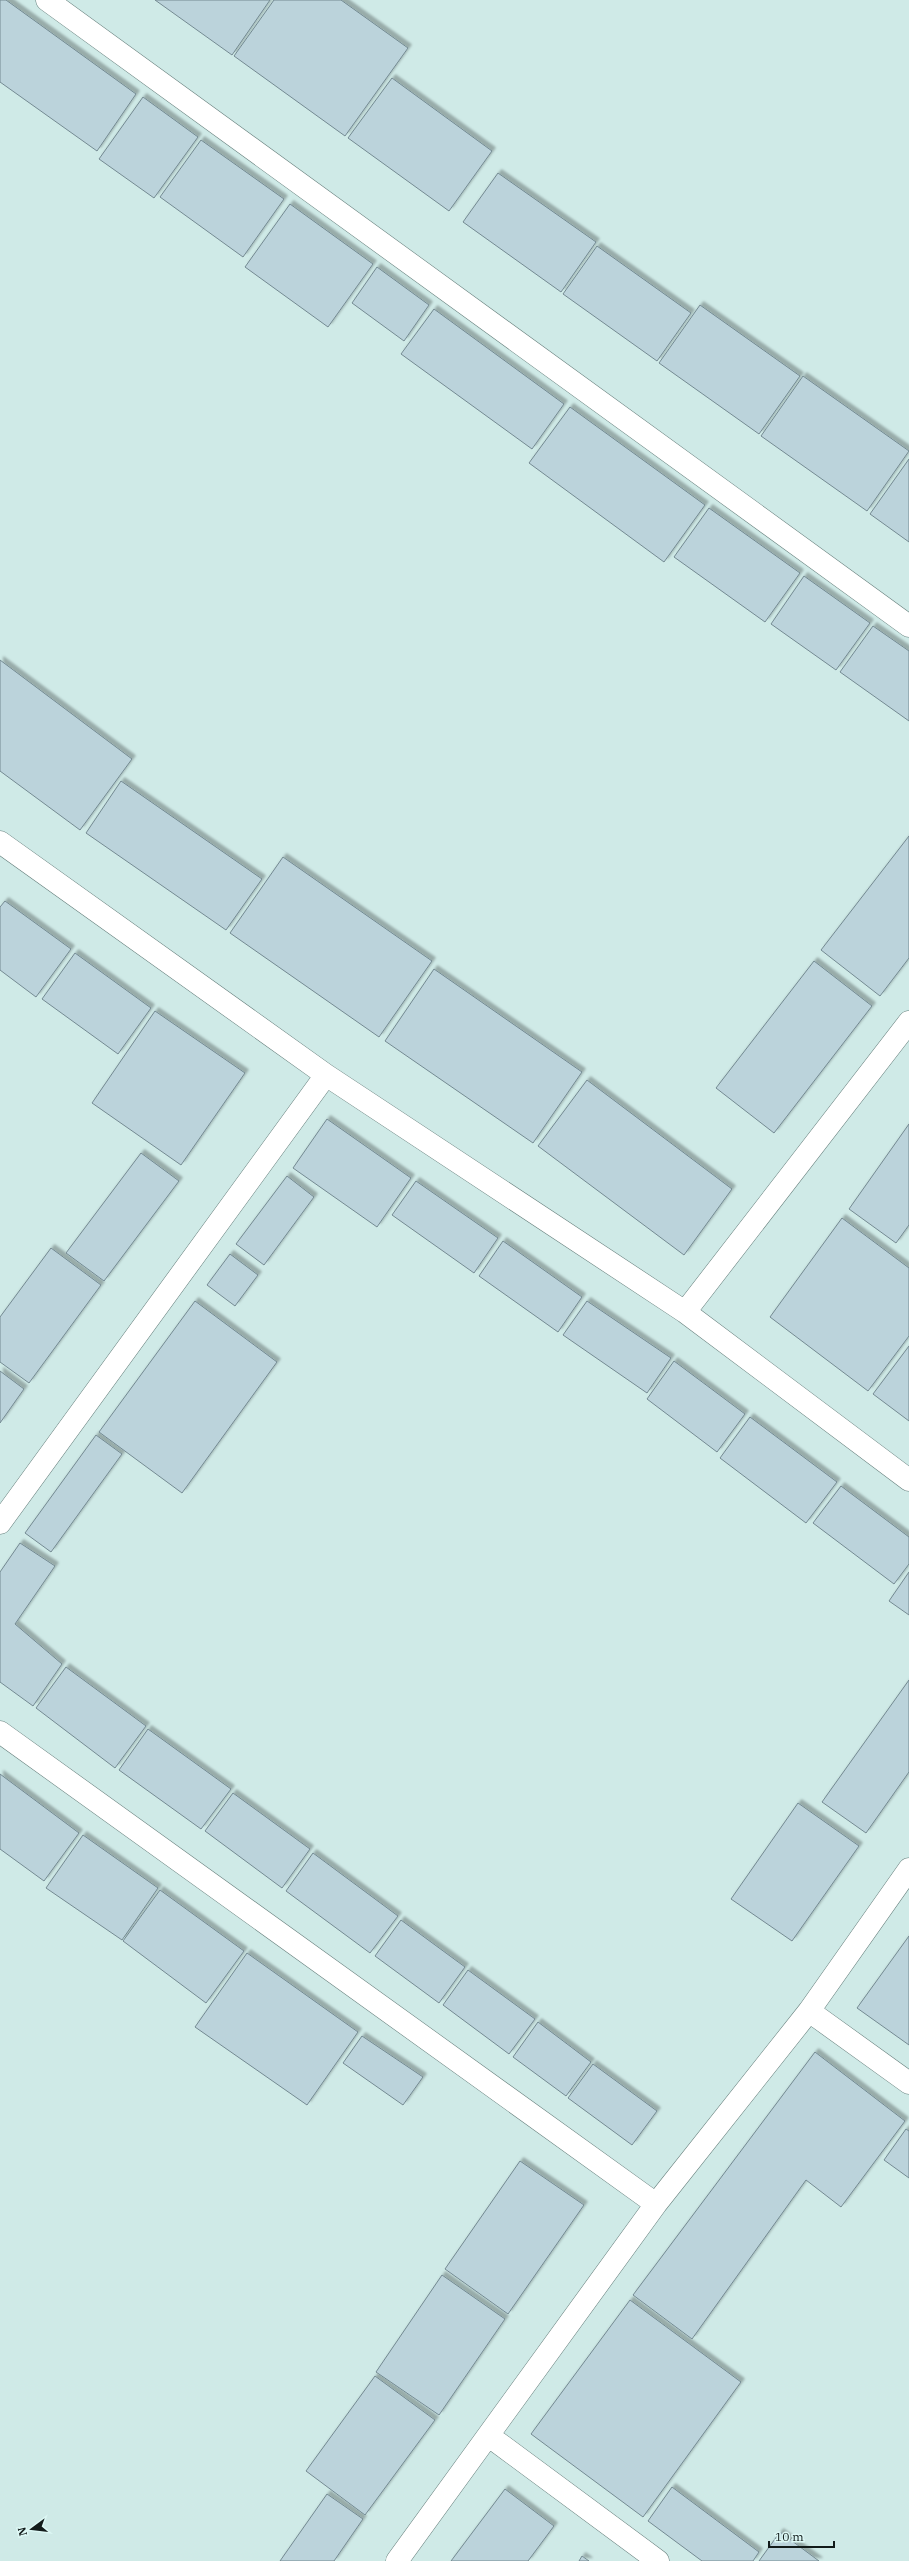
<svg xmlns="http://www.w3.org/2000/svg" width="909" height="2561" font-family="'IBM Plex Serif',serif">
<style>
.building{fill:#bbd3db;stroke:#748a92;filter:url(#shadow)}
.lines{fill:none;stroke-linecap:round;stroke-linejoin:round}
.street-casing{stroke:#657e7b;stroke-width:23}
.street{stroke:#fff;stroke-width:22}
</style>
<defs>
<filter id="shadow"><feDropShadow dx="3.5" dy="-3.5" stdDeviation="1" flood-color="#0004"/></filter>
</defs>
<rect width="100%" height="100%" fill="#cfeae7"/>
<path class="building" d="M0 0H6L136 94 97 151 0 82Z
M155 0H270L232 55Z
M274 0H341L408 48 345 136 234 56Z
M392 78 492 151 449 211 348 138Z
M143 97 198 137 154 198 99 159Z
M201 140 284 199 243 257 160 197Z
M498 173 596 242 561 292 463 222Z
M290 204 373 264 328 327 245 267Z
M597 246 691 313 657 361 563 294Z
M377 267 429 305 404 341 352 303Z
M700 305 800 376 759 434 659 363Z
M434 309 564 404 532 449 401 354Z
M803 376 909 451 867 511 761 436Z
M570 407 705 505 664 562 529 463Z
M909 459V542L870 514Z
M709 508 800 573 765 622 674 557Z
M804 576 870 623 836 670 771 624Z
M873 626 909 651V721L840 672Z
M0 660 132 759 80 830 0 771Z
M121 781 262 879 226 930 86 833Z
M909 836V958L880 996 821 950Z
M283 857 432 961 379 1037 230 933Z
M5 901 71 949 36 997 0 970V907Z
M75 953 151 1008 118 1054 42 999Z
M814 961 872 1006 774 1133 716 1088Z
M434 969 582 1072 533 1143 385 1041Z
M155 1011 245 1073 181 1165 92 1103Z
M587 1080 732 1189 684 1255 538 1146Z
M327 1119 411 1178 377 1227 293 1168Z
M909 1124V1225L896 1243 849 1209Z
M141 1153 179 1181 104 1281 66 1253Z
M287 1176 314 1197 264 1265 236 1244Z
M416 1181 498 1238 474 1273 392 1215Z
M842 1218 909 1268V1336L868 1391 770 1317Z
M503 1241 582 1297 558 1332 479 1276Z
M51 1248 101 1285 29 1383 0 1362V1317Z
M230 1254 258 1275 235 1306 207 1285Z
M195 1301 277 1362 182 1493 99 1432Z
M587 1301 671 1358 647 1393 563 1335Z
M909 1346V1421L873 1394Z
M674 1361 745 1414 717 1452 647 1399Z
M0 1371 24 1389 0 1423Z
M750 1417 837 1482 806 1523 720 1458Z
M96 1435 122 1454 51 1552 25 1533Z
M841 1486 909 1537V1564L894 1584 813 1523Z
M20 1543 55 1566 15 1624 62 1664 33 1706 0 1682V1572Z
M909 1572V1615L889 1601Z
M66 1667 146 1726 115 1768 36 1708Z
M909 1680V1772L866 1833 822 1802Z
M148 1729 231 1789 201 1829 119 1770Z
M0 1774 79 1833 44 1881 0 1849Z
M233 1793 310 1849 282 1888 205 1831Z
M798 1803 859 1846 792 1941 731 1899Z
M83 1835 158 1888 122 1940 46 1888Z
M313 1853 398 1916 370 1953 286 1891Z
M160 1890 244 1951 206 2003 123 1941Z
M401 1920 465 1967 439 2003 375 1956Z
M909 1936V2045L857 2008Z
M247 1953 358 2032 307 2105 195 2027Z
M468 1970 535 2019 509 2054 443 2005Z
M538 2022 591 2062 566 2096 513 2057Z
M362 2036 423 2077 403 2105 343 2063Z
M815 2052 905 2121 841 2207 806 2180 692 2339 633 2295Z
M593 2064 657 2111 632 2145 568 2098Z
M906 2129 909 2131V2178L884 2160Z
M520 2161 584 2205 508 2314 445 2269Z
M442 2275 505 2319 439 2415 376 2372Z
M630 2300 741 2382 643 2517 531 2434Z
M375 2376 435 2420 365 2515 306 2471Z
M672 2487 759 2552 753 2561H702L648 2521Z
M505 2489 554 2526 528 2561H451Z
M327 2494 363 2519 334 2561H280Z
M780 2532 819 2561H759Z
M582 2556 589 2561H579Z"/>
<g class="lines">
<g class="street-casing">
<path id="street" d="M47 0 909 626
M0 842 326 1075 685 1312 909 1480
M685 1312 909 1022
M0 1523 326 1075
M0 1732 656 2204
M809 2011 909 2083
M489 2436 658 2561
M397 2561 656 2204 809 2011 909 1869"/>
</g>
<use href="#street" class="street"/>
</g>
<g transform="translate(32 2529) rotate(255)" stroke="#dcf7f4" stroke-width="3" paint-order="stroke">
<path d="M0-3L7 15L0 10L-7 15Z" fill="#121b1a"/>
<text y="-6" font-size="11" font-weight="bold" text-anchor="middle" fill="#121b1a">N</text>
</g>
<path d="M769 2541v6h65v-6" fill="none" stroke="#121b1a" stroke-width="2"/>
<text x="775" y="2541" font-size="12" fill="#121b1a" stroke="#dcf7f4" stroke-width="3" paint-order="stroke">10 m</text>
</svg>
